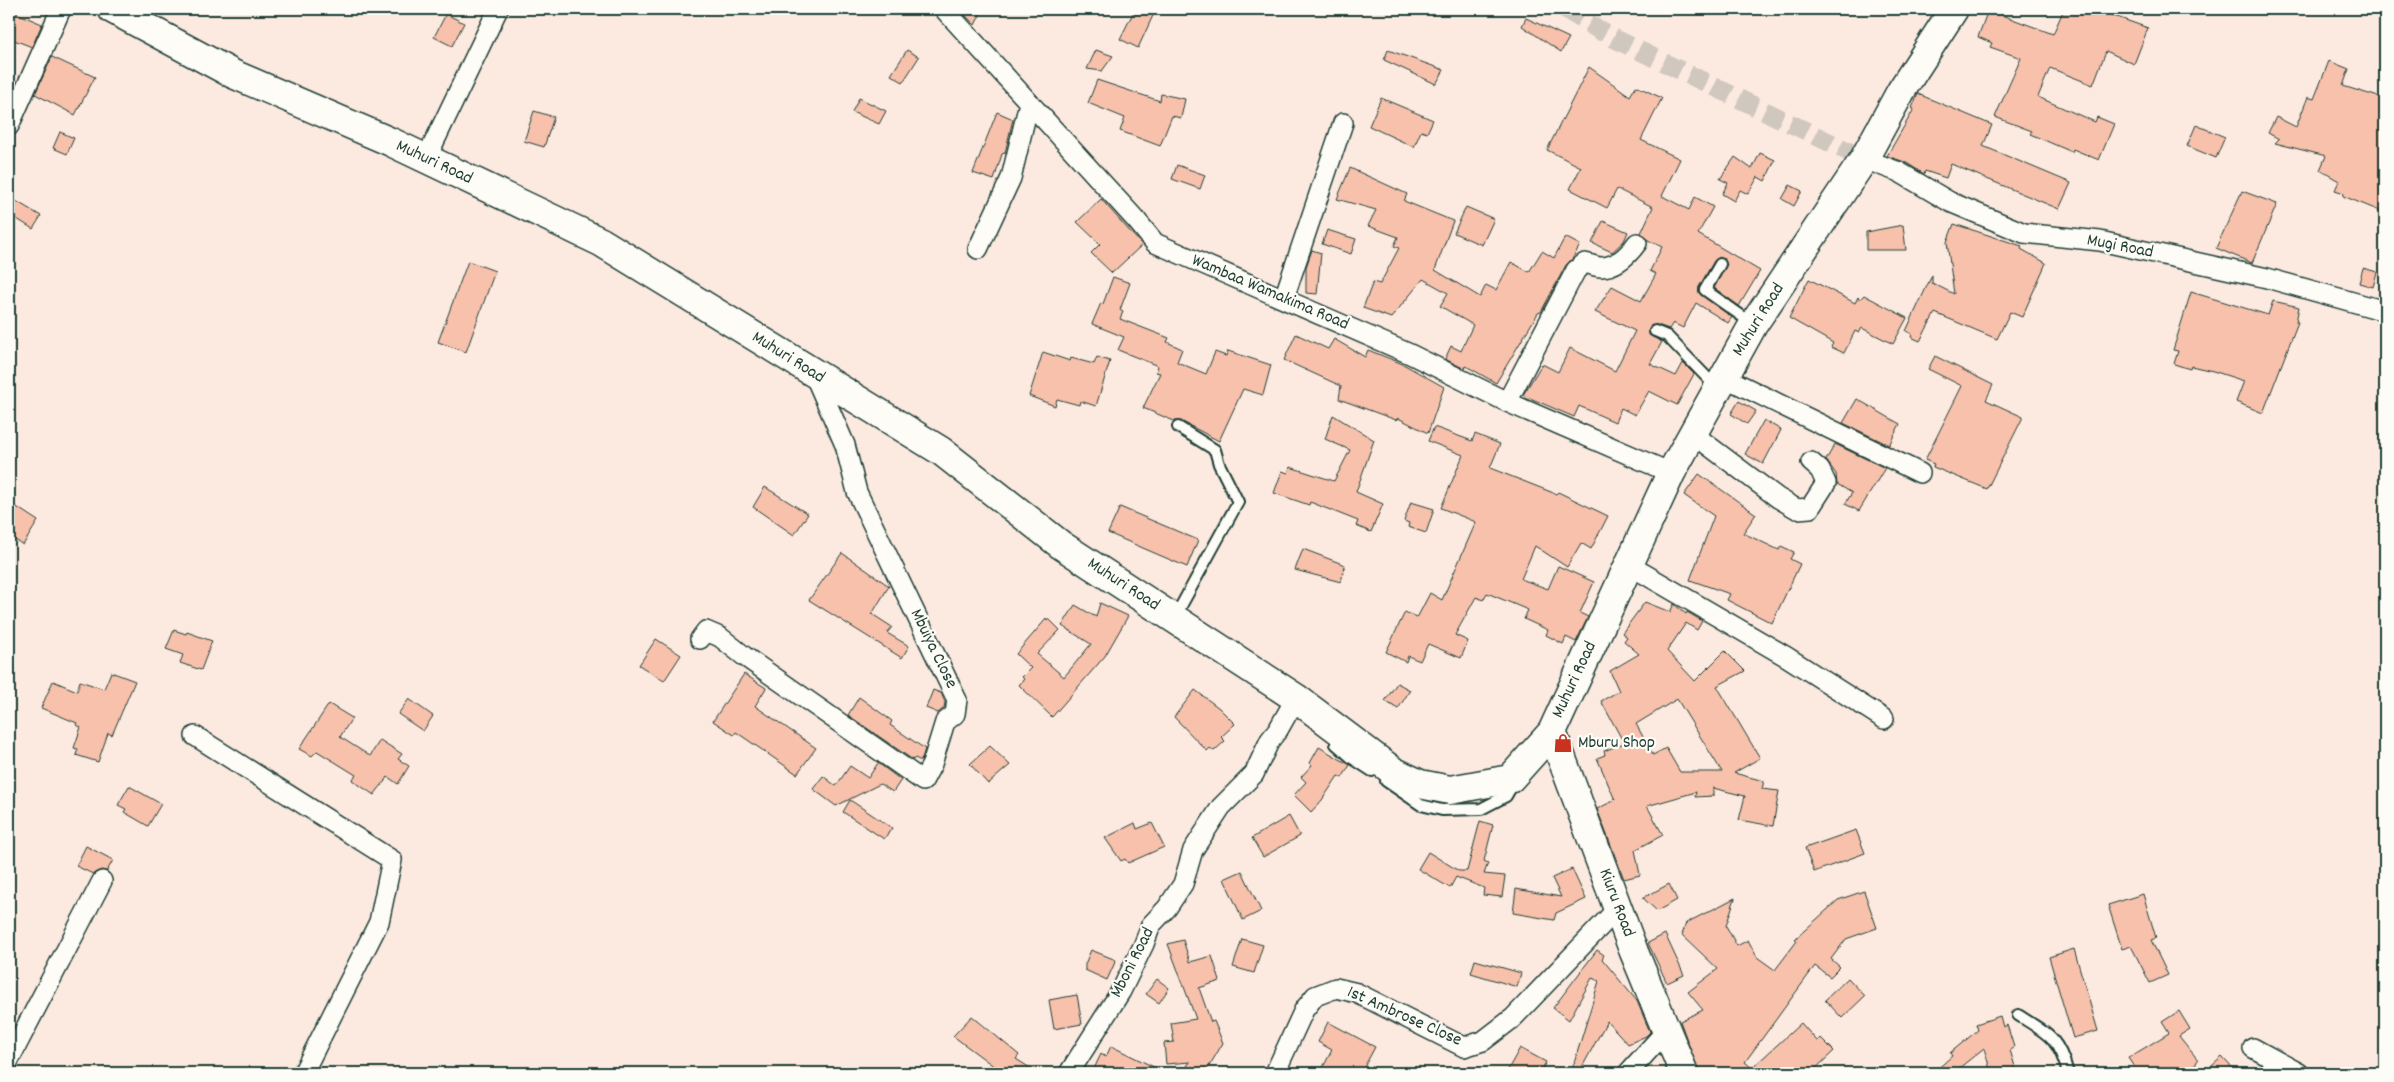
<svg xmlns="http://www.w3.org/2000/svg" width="2394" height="1082" font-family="Dekko,sans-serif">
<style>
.building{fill:#f8c1ac;stroke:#1f3d34;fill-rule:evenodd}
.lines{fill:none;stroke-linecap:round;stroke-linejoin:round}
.street-tunnel{stroke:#d0c7be;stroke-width:19;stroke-dasharray:19 9;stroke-linecap:butt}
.lane-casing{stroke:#1f3d34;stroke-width:14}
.street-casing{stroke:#1f3d34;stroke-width:22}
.secondary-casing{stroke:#1f3d34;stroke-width:31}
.lane{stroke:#fdfcf7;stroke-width:10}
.street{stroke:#fdfcf7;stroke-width:19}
.secondary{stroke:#fdfcf7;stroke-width:28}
.labels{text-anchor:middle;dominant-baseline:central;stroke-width:4.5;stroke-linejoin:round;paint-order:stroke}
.street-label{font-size:18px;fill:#1f3d34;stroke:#fdfcf7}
.poi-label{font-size:18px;fill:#1f3d34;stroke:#fdfcf7;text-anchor:start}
</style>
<rect width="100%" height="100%" fill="#fceae0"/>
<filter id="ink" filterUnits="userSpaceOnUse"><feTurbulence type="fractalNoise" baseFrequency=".02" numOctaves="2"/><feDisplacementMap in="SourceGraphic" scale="10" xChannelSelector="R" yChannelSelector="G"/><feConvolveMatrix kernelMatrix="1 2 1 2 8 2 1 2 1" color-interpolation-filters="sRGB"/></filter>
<g filter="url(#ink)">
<path class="building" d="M968 9H983L975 25 964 14Z
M1135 9H1156L1138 48 1120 39Z
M2064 9H2094L2148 28 2134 64 2106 51 2093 85 2050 68 2038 97 2095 122 2097 117 2114 124 2099 160 2073 149 2072 152 2030 134 2032 131 1995 117 2021 58 1990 47 1992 43 1978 37 1988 10 2053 34Z
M9 10 42 24 32 47 9 38Z
M446 14 464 23 452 46 434 37Z
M1526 18 1569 38 1561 52 1522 26Z
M907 50 919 57 903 82 891 75Z
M1096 50 1113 56 1102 71 1087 69Z
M1388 50 1444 70 1436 84 1384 60Z
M52 57 95 77 75 115 35 94Z
M2329 61 2349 69 2343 86 2385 99V213L2343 196 2344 193 2335 190 2339 181 2320 170 2326 156 2275 143 2279 139 2268 133 2276 117 2296 127 2308 97 2314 99Z
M1589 67 1630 96 1636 86 1662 98 1641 140 1680 159 1662 196 1689 210 1695 197 1713 207 1698 234 1760 271 1739 306 1714 288 1727 264 1720 257 1714 261 1699 287V293L1732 317 1728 323 1696 303 1683 328 1673 323 1669 329 1657 325 1650 326 1649 335 1662 342 1650 364 1676 376 1683 363 1694 374 1677 405 1649 391 1635 415 1621 408 1615 422 1579 406 1574 417 1523 395 1542 364 1558 372 1570 348 1615 371 1635 331 1595 312 1612 286 1641 301 1656 274 1650 271 1662 247 1648 240 1641 233 1653 207 1617 189 1607 208 1570 189 1581 167 1547 150Z
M1097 80 1160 101 1161 94 1185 99 1181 118 1172 116 1160 146 1120 131 1125 118 1088 103Z
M1918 94 1992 125 1983 146 2071 183 2059 209 1951 164 1946 178 1925 171 1924 174 1905 162 1887 156 1914 109 1912 108Z
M859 98 886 111 879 124 852 112Z
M1381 98 1433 120 1427 133 1421 131 1414 147 1369 126Z
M534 111 554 117 544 147 524 141Z
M997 112 1013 119 1005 153 1002 154 994 180 973 173Z
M2196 125 2225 137 2216 158 2187 146Z
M60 132 74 138 67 154 53 148Z
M1760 153 1775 160 1765 181 1758 177 1748 194 1740 190 1734 201 1722 194 1728 183 1720 179 1735 157 1752 169Z
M1177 165 1205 175 1200 189 1172 179Z
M1350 168 1407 194 1404 201 1453 221 1435 270 1480 297 1486 285 1496 290 1511 262 1529 272 1542 251 1554 258 1565 237 1580 245 1573 258 1566 265 1541 312 1538 313 1496 383 1466 366 1465 369 1445 359 1451 346 1461 351 1473 325 1440 306 1448 293 1423 279 1391 318 1363 308 1373 282 1380 284 1399 248 1394 246 1398 237 1368 226 1376 210 1337 199Z
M1790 185 1802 191 1794 206 1782 199Z
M2242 191 2277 204 2252 263 2216 248Z
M1101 199 1142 245 1112 273 1091 253 1100 244 1077 222Z
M16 201 41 216 33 229 9 214Z
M1466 207 1494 219 1482 245 1454 233Z
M1603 221 1628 232 1624 241 1612 252 1592 243Z
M1954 224 2022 246 2021 249 2046 263 2022 317 2010 312 1997 339 1935 313 1920 341 1911 337 1912 334 1906 331 1932 275V283L1954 294 1947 242Z
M1903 225 1906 250H1866V232Z
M1327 230 1356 239 1351 254 1322 244Z
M1312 250 1321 253 1317 294 1306 293V267Z
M468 261 495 271 466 352 438 342Z
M2363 268 2377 272 2373 287 2359 283Z
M1113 277 1130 283 1120 310 1123 312 1120 319 1169 338 1167 342 1182 349 1177 362 1206 374 1215 352 1226 356 1228 351 1271 365 1263 395 1243 389 1219 441 1181 421H1174L1143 408 1160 373 1156 372 1158 366 1118 350 1124 337 1092 324 1101 303 1103 304Z
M1809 279 1855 303 1858 297 1860 299 1864 295 1907 318 1893 344 1862 328 1859 333 1855 331 1844 353 1831 347 1833 343 1789 318Z
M2191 292 2268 315 2273 301 2299 307 2296 322H2298L2263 413 2236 402 2244 381 2213 371 2191 366 2190 369 2174 364 2178 351 2173 350Z
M1296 334 1328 349 1334 339 1365 357 1368 350 1403 364 1444 387 1428 433 1398 418 1396 420 1339 399 1341 386 1284 360Z
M1043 352 1070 361 1071 358 1094 364 1097 357 1110 361 1096 406 1080 401 1079 405 1057 399 1055 406 1029 396Z
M1935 356 1993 385 1986 400 2023 417 1987 489 1933 467 1934 464 1925 460 1962 386 1928 369Z
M1857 399 1900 424 1889 445 1843 423Z
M1739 401 1756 411 1747 424 1731 414Z
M1333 415 1374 440 1356 492 1383 504 1371 532 1356 526 1358 521 1310 502 1309 505 1274 493 1282 471 1288 473 1290 467 1334 481 1350 450 1325 439Z
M1764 420 1781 430 1763 464 1745 454Z
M1434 427 1472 441 1475 434 1500 444 1490 468 1556 494 1558 492 1608 516 1591 549 1581 543 1567 567 1535 546 1521 579 1548 589 1558 566 1594 582 1580 613 1588 617 1576 642 1566 637 1563 644 1546 635 1548 630 1524 619 1528 610 1487 593 1483 600 1476 597 1455 635 1468 641 1461 658 1428 644 1420 661 1408 656 1406 662 1386 652 1405 612 1417 618 1430 593 1442 600 1476 522 1441 508 1463 455 1428 441Z
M1835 444 1885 468 1859 511 1845 504 1852 493 1837 484 1836 474 1826 460Z
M1699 474 1756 514 1743 533 1779 550 1781 546 1794 552 1790 559 1800 564 1772 623 1727 600 1730 594 1690 580 1714 516 1684 495Z
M765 487 808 514 794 535 753 507Z
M9 502 38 521 23 545 9 536Z
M1411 502 1434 509 1426 533 1408 527 1409 523 1404 521Z
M1120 507 1198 540 1187 567 1108 533Z
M1303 549 1345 565 1341 582 1295 570Z
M842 553 889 586 872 614 892 627 887 633 909 646 902 658 809 600Z
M1645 602 1670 612 1674 604 1686 614 1687 612 1702 621 1697 630 1686 623 1667 651 1695 681 1725 651 1745 671 1717 686 1760 758 1734 773 1764 781 1762 789 1779 791 1773 826 1739 820 1745 796 1713 788V796L1695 797 1696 792 1647 806 1663 835 1635 850 1640 875 1624 879 1597 809 1615 800 1597 758 1605 755 1604 751 1624 743 1601 701 1619 691 1610 671 1639 654 1624 641 1627 637 1622 633ZM1677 699 1722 772H1680L1666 748 1653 755 1636 724Z
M1100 603 1128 616 1105 656 1052 717 1019 685 1024 679 1022 677 1031 668 1016 654 1046 619 1047 621 1049 619 1060 630 1037 654 1064 677 1091 644 1062 626 1075 605 1096 617Z
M174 630 186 634 187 632 212 641 201 670 180 663 183 655 166 649Z
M656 639 681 655 664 681 639 665Z
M111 672 135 681 112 735 108 733 98 762 76 755 78 749 74 748 81 727 76 725 77 723 41 708 53 681 77 691 80 681 104 689Z
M744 674 766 688 755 706 816 748 797 774 736 732 734 735 713 721Z
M1397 683 1410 690 1398 709 1385 701Z
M933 690 941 693 945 702 944 708 938 713 926 708Z
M1195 690 1219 708 1235 724 1221 737 1225 741 1214 751 1210 748 1207 751 1174 717Z
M859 697 892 721 890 725 925 749 921 761 915 758 913 760 848 715Z
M409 699 433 716 423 731 398 714Z
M329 704 352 718 340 737 370 756 380 740 402 754 398 759 409 766 398 784 388 777 374 795 352 780 356 775 317 751 312 756 299 749Z
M990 746 1010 765 988 784 970 764Z
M1319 747 1350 765 1342 778 1338 776 1322 800 1311 812 1294 795 1306 782 1301 777 1312 765 1310 763Z
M878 763 901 780 893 792 880 784 836 806 813 789 823 776 836 786 850 766 868 778Z
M129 786 161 804 148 826 124 812 126 809 118 805Z
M850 800 892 828 884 839 843 812Z
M1289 816 1300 836 1263 857 1252 838Z
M1480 821 1493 825 1484 861 1488 863 1484 874 1505 876 1502 897 1483 895 1484 888 1456 877 1450 888 1418 869 1428 852 1459 871H1467Z
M1135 823 1137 829 1152 823 1164 847 1128 863 1125 859 1121 861 1105 838Z
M1856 830 1865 853 1814 872 1805 848Z
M86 846 113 860 107 871 101 870 93 874 76 866Z
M1572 869 1586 899 1556 913 1554 920 1513 913 1516 889 1561 897 1552 878Z
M1242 871 1261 911 1243 920 1224 879Z
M1669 884 1677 900 1657 911 1643 898Z
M1864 891 1877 928 1846 939 1831 959 1840 967 1830 977 1815 966 1745 1062 1752 1068 1801 1023 1817 1041 1821 1038 1834 1051 1811 1073H1699L1680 1021 1703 1010 1688 992 1718 969 1682 935 1686 923 1735 898 1726 926 1737 946 1748 940 1757 957 1775 970 1797 941 1795 939 1838 900Z
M2143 894 2156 938 2151 940 2168 975 2150 983 2131 946 2122 949 2108 905Z
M1665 934 1684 975 1667 983 1648 943Z
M1242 939 1263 945 1254 973 1233 967Z
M1183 940 1190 962 1212 956 1220 981 1199 988 1211 1022 1214 1021 1223 1043 1205 1073H1182L1190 1062 1166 1064 1164 1043 1174 1042 1171 1023 1196 1019 1168 944Z
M2074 949 2098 1031 2073 1038 2049 957Z
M1091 950 1116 960 1107 980 1085 970V964Z
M1597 950 1604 955 1602 959 1637 1001 1650 1032 1646 1036 1628 1044 1607 1021 1579 1073H1571L1599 981 1592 978 1569 1020 1553 1008Z
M1475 960 1521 973 1517 987 1471 973Z
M1848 978 1865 996 1842 1018 1825 1000Z
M1157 979 1169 988 1159 1003 1146 994Z
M1077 995 1082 1024 1054 1029 1049 1000Z
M2179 1011 2190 1029 2179 1036 2198 1060 2189 1073H2138L2128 1058 2169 1033 2162 1022Z
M972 1016 1019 1055 1016 1059 1038 1073H1003L953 1036Z
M2000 1016 2003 1027 2007 1025 2014 1047 2010 1050 2017 1073H1991L1984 1048 1953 1073H1933L1952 1056 1950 1053 1978 1030 1976 1024Z
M1328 1022 1375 1047 1361 1073H1320L1332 1050 1318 1042Z
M1111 1046 1166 1073H1092L1101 1054 1106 1057Z
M1520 1048 1546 1062 1540 1073H1506Z
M2222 1057 2237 1073H2204Z"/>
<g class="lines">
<path class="street-tunnel" d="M1565 9 1609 36 1864 159"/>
<g class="lane-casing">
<path id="lane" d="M1720 264 1705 290 1753 324
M1655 331 1667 336 1716 387
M1175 617 1238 502 1219 464 1215 450 1178 427
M1336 744 1352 758 1372 771
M1386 781 1421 805 1442 810 1481 809 1506 796 1514 782
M2018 1015C2048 1034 2058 1037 2068 1073"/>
</g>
<g class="street-casing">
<path id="street" d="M944 9 1137 221 1155 243 1410 354 1507 402 1671 473
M9 126 61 9
M426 159 498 9
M1864 159 1899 172 1950 202 2024 233 2100 241 2267 278 2385 311
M978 249 1011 178 1029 103
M1284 298 1343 123
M1724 377 1920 473
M1507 402 1576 270 1585 263C1590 264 1596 267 1601 267 1616 267 1629 254 1637 243
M1693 434 1778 498 1797 509 1810 508 1826 483 1820 470 1811 462
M1629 565 1787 657 1884 719
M700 639 706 631 720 637 744 656 923 781 932 764 945 722 955 714 957 700 857 492 845 445 814 374
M195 736 392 860 379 922 303 1073
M2253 1048 2299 1073
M9 1060 102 881
M1069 1073 1121 991 1144 944 1151 925 1167 908 1183 884 1193 850 1221 807 1254 774 1270 740 1278 730 1296 698
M1275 1073 1304 1010 1315 996 1336 988 1357 993 1464 1047 1483 1041 1513 1018 1617 909
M1628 1073 1666 1031"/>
</g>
<g class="secondary-casing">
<path id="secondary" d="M112 9 233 74 391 142 601 242 941 451 1061 545 1296 698 1393 771 1420 784 1450 790 1510 779 1552 732 1671 473 1753 325 1864 159 1901 91 1954 9
M1552 732 1634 952 1684 1073"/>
</g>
<use href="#lane" class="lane"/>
<use href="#street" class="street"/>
<use href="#secondary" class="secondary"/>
</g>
</g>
<defs>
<g id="shop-bare" transform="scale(1.5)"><path d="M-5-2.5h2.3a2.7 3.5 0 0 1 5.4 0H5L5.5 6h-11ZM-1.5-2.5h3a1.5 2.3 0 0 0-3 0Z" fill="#c8321e" stroke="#fdfcf7" stroke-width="2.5" paint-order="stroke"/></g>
</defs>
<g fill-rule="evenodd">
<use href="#shop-bare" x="1563" y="743"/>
</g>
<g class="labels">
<g class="street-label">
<text transform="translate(434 163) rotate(25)">Muhuri Road</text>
<text transform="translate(2120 247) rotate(11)">Mugi Road</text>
<text transform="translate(1270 293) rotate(23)">Wambaa Wamakima Road</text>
<text transform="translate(1759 320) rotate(-58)">Muhuri Road</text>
<text transform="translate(788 358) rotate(32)">Muhuri Road</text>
<text transform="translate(1123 585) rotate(33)">Muhuri Road</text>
<text transform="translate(933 649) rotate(64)">Mbuiya Close</text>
<text transform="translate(1575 680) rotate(-65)">Muhuri Road</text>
<text transform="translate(1616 903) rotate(69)">Kiuru Road</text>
<text transform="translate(1133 963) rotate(-63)">Mboni Road</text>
<text transform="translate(1404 1017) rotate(24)">1st Ambrose Close</text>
</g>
<g class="poi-label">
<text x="1578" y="743">Mburu Shop</text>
</g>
</g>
<rect width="2394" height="1082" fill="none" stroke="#fdfcf7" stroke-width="30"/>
<rect x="15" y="15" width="2364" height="1052" fill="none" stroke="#1f3d34" stroke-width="2" filter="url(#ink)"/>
</svg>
